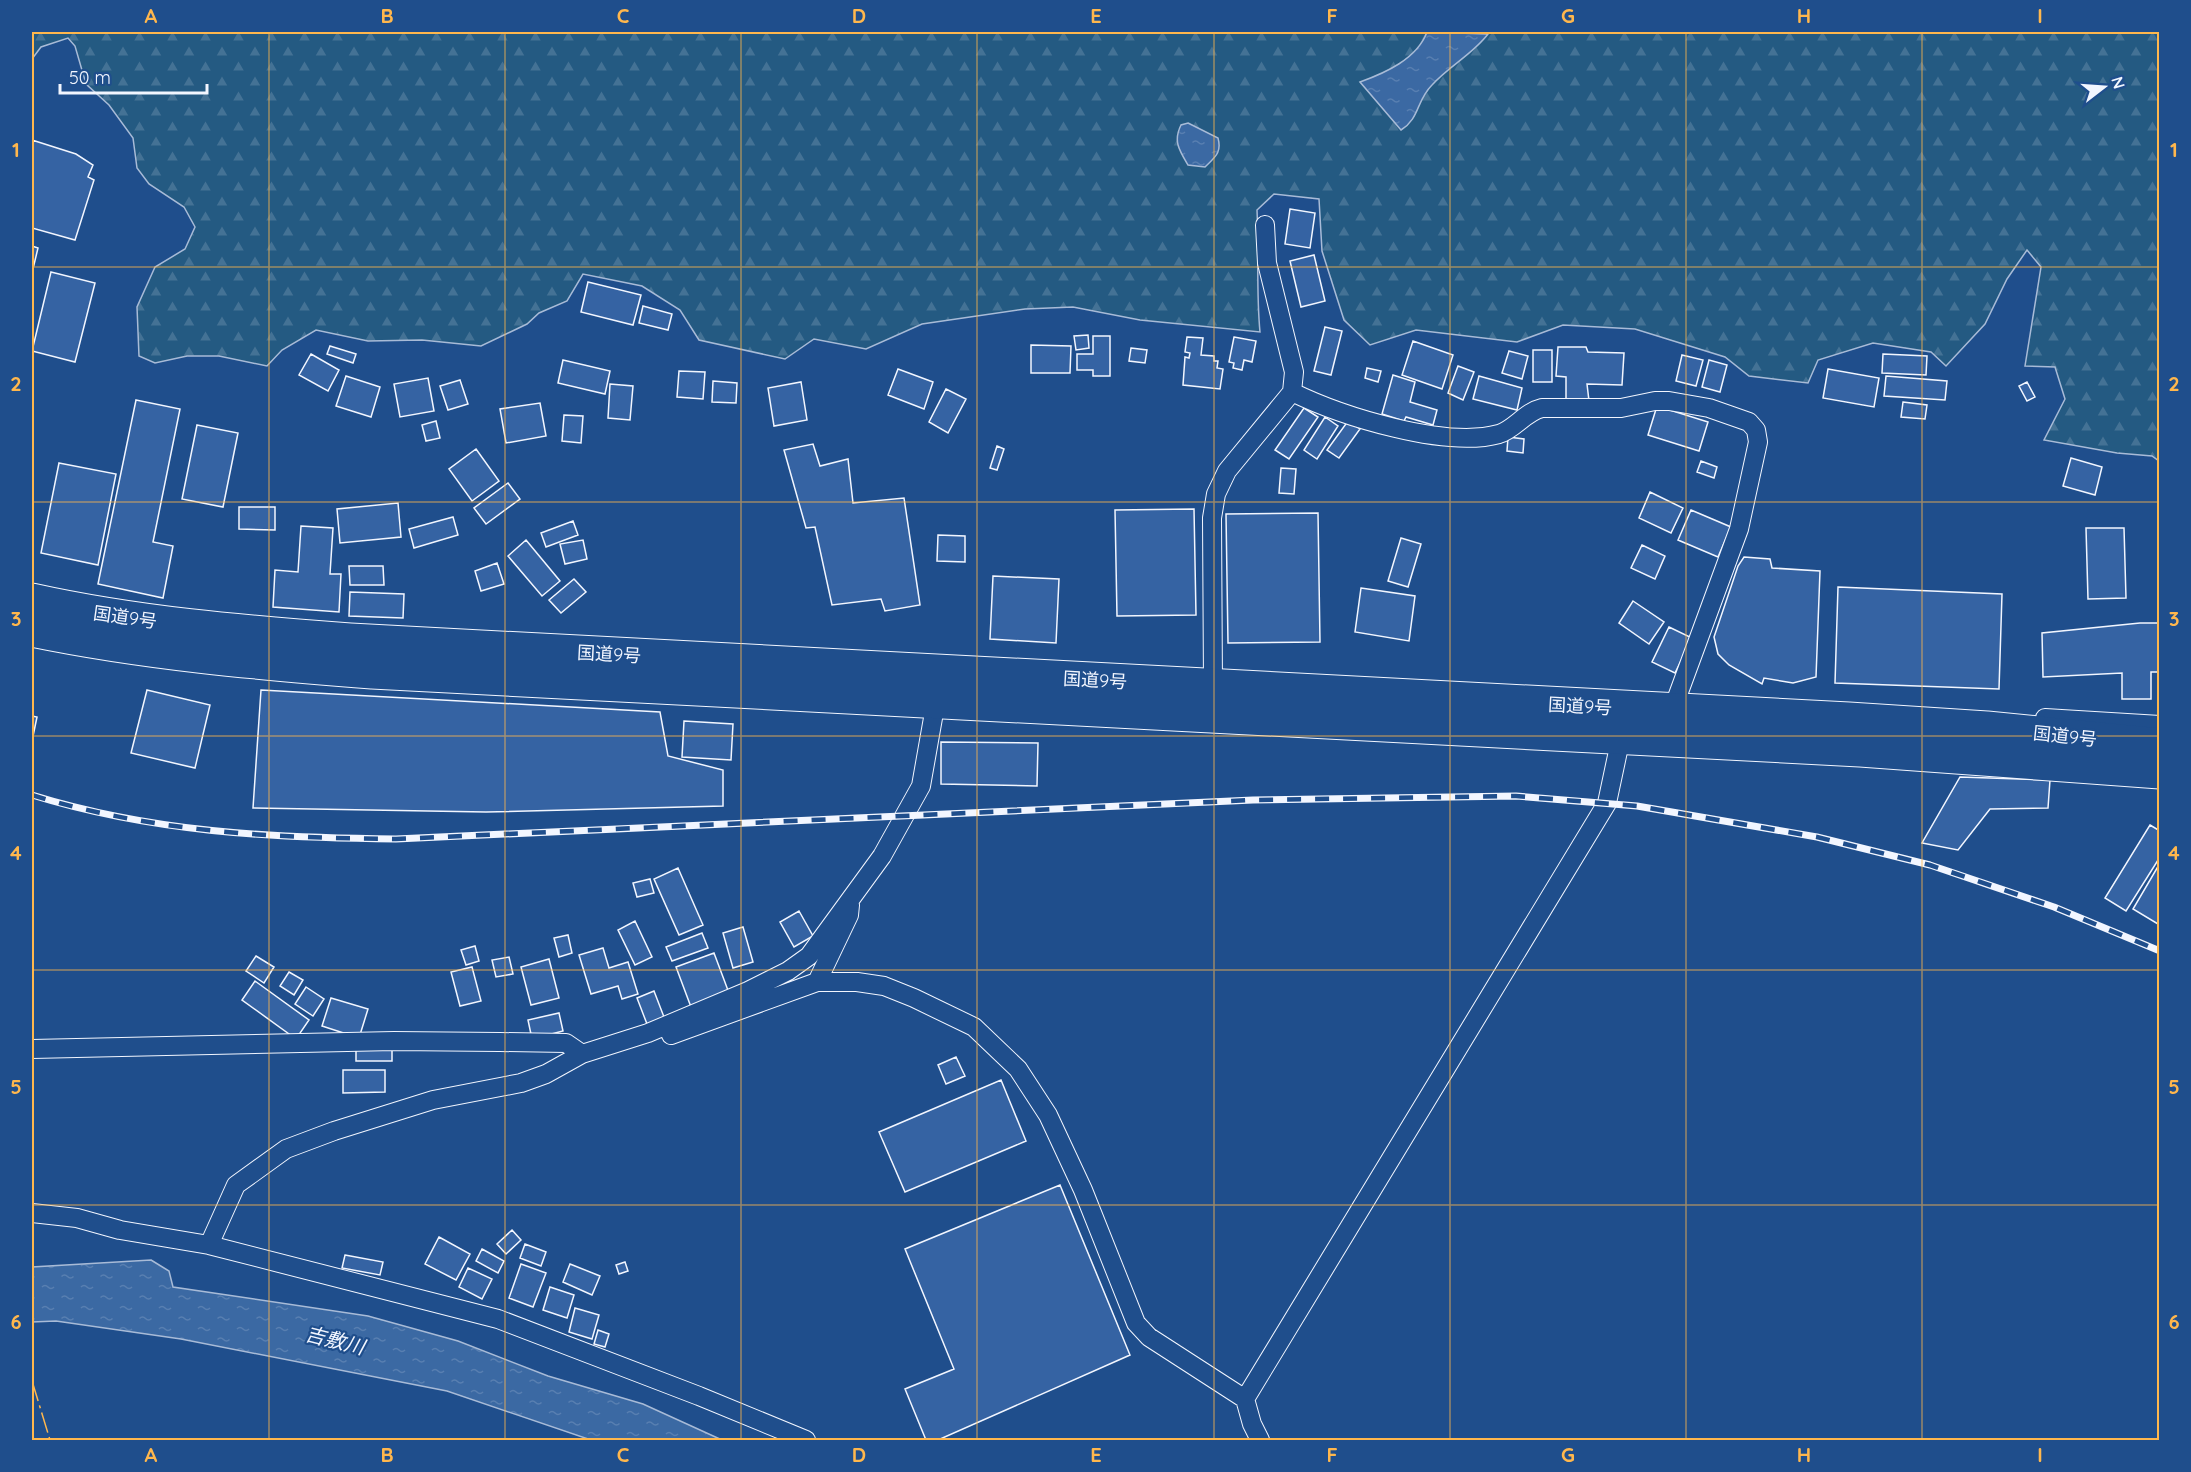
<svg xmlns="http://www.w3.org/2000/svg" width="2191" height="1472" font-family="Quicksand,'Noto Sans JP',sans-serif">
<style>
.forest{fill:url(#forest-firs);stroke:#a8bbd7;stroke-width:1.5}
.water{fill:url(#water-ripples);stroke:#a8bbd7;stroke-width:1.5}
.building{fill:#3563a3;stroke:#f2f6ff;stroke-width:1.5}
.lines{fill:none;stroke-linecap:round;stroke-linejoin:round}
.street-casing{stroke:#f2f6ff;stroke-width:20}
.highway-casing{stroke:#f2f6ff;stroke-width:35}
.street{stroke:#1f4e8c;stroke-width:18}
.highway{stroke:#1f4e8c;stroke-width:33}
.rail-casing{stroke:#f2f6ff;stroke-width:7}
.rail{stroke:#1f4e8c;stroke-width:4.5;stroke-dasharray:14;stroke-linecap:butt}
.power{stroke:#ffb74d;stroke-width:1.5;stroke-dasharray:21 4.5 3 4.5;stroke-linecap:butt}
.grid{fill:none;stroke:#ffb74d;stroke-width:1.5;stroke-opacity:0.55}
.labels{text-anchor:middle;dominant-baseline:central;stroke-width:4.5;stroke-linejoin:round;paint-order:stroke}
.street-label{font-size:18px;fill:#f2f6ff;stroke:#1f4e8c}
.water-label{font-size:20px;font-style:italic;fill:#f2f6ff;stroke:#1f4e8c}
.neatline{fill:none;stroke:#ffb74d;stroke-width:2}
.grid-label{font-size:20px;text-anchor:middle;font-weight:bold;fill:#ffb74d}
</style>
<defs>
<pattern id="forest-firs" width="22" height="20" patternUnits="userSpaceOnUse" patternTransform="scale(1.5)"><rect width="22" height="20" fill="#245a82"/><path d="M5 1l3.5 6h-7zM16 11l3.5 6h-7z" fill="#447295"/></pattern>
<pattern id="water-ripples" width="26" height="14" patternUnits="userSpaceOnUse" patternTransform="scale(1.5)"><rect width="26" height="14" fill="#3b69a3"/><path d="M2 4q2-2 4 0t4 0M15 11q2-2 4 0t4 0" fill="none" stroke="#587fb1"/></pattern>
</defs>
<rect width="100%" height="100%" fill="#1f4e8c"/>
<path class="forest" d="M32 32H2159V461L2152 456 2117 453 2044 440 2065 399 2055 367 2025 366 2041 267 2027 250 2007 279 1985 324 1946 366 1931 352 1873 343 1818 360 1808 383 1749 376 1725 357 1635 329 1563 325 1517 342 1416 330 1370 345 1344 320 1322 251 1319 199 1274 194 1257 210C1259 251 1256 291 1260 332L1140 320 1073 307 1025 309 922 324 866 349 814 339 785 359 699 340 680 310 642 286 583 274 567 301 539 313 527 324 481 346 422 340 368 341 316 330 282 350 267 366 219 356H187L155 363 139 356 137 307 155 267 185 249 195 227 184 207 149 184 137 168 133 138 109 105 86 84 75 46 68 38 41 47 32 59Z"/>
<path class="water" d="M1427 32 1488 34C1473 54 1449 66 1432 85 1416 101 1420 118 1401 130L1360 82C1385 73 1417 59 1427 32Z
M1188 123 1218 138C1222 153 1215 157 1205 167L1188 165C1179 150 1173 141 1181 125Z
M151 1260 169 1271 173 1287 368 1316 458 1341 548 1376 643 1404 722 1440H591L447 1391 181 1339 56 1321 32 1322V1267Z"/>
<path class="building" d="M32 140 76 154 93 165 88 177 94 180 75 240 32 228Z
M1290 209 1315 213 1310 248 1285 244Z
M32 246 38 248 32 273Z
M1314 255 1325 301 1301 307 1290 261Z
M51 272 95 283 75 362 32 351Z
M588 282 641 295 633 325 581 312Z
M643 306 672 314 668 330 639 323Z
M1325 327 1342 331 1331 375 1314 371Z
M1088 335 1089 348 1076 350 1074 336Z
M1093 336H1110V376H1093V370H1077V354H1093Z
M1187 337 1203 338 1201 355 1214 356V361H1218L1217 368 1223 369 1220 389 1183 385 1185 357 1189 358 1190 353 1185 352Z
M1234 337 1256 341 1252 362 1244 360 1242 370 1233 368 1234 363 1229 362Z
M1413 341 1453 355 1442 389 1402 375Z
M1031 345 1071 346 1070 373H1031Z
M330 346 356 354 353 363 327 354Z
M1558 347H1586L1588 352 1624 353 1622 385 1587 384 1589 401 1566 399V377L1556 376Z
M1131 348 1147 350 1145 363 1129 361Z
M1533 350H1552V382H1533Z
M1509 351 1528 356 1522 379 1502 373Z
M311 354 339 370 328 391 299 375Z
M1883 354 1927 356 1926 375 1882 373Z
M1682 355 1703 360 1696 386 1676 381Z
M563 360 610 371 605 394 558 383Z
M1709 360 1727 365 1720 392 1702 387Z
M1458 366 1474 372 1463 400 1448 393Z
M1367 368 1381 371 1378 382 1365 378Z
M898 369 933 382 924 409 888 395Z
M1828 369 1879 378 1874 407 1823 398Z
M679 371 705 372 703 399 677 397Z
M1393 375 1415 382 1410 402 1437 410 1433 425 1406 417 1404 421 1382 414Z
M346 376 380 387 371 417 336 406Z
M1479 376 1522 388 1517 410 1473 399Z
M1886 376 1947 381 1945 400 1884 396Z
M428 378 434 411 400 417 394 384Z
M460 380 468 404 448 410 440 386Z
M713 381 737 383 736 403 712 402Z
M801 382 807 420 774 426 768 388Z
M2027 382 2035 397 2027 401 2019 386Z
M610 384 633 386 630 420 608 418Z
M946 389 966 399 948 433 929 422Z
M136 400 180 409 153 542 173 546 163 598 98 584Z
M1903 402 1927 405 1925 419 1901 417Z
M540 403 546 436 506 443 500 409Z
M1657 406 1708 422 1699 451 1648 435Z
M1304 408 1318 417 1289 459 1275 450Z
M564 415 583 416 581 443 562 441Z
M1325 417 1338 426 1317 459 1304 450Z
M436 421 440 438 426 441 422 425Z
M1348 421 1360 429 1339 458 1327 450Z
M197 425 238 433 223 507 182 499Z
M1508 437 1524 439 1523 453 1507 451Z
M813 444 820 466 848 459 853 503 904 498 920 605 885 611 881 599 832 605 815 527 806 528 784 450Z
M997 446 1004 449 997 470 990 468Z
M476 449 499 481 472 501 449 469Z
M2071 458 2102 467 2095 495 2063 486Z
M1701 461 1717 467 1714 478 1697 472Z
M59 463 116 474 98 565 41 553Z
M1281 468 1296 469 1294 494 1279 493Z
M508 483 520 499 486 524 474 508Z
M1650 492 1683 508 1671 533 1639 518Z
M398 503 401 537 340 543 337 509Z
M239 507H275V530L239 529Z
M1194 509 1196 615 1117 616 1115 510Z
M1691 510 1731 527 1718 557 1678 540Z
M1318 513 1320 642 1228 643 1226 514Z
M453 517 458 535 414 548 409 529Z
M573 521 578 535 546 547 541 533Z
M301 526 333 528 330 574H341L339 612 273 607 275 570 298 572Z
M2086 528H2124L2126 598 2088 599Z
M938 535 965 536V562L937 561Z
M1401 538 1421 544 1408 587 1388 581Z
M526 540 560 581 542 596 508 556Z
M583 540 587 559 565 564 560 544Z
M1642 545 1665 556 1655 579 1631 568Z
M1744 557 1770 559 1772 568 1820 571 1816 677 1793 683 1764 678 1762 684 1729 665 1718 654 1714 637 1738 566Z
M497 563 504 584 481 591 475 571Z
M349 566H383L384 585H350Z
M993 576 1059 579 1056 643 990 639Z
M574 579 586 592 561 613 549 600Z
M1838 587 2002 594 1999 689 1835 683Z
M1361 588 1415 596 1409 641 1355 632Z
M350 592 404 594 403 618 349 616Z
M1633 601 1664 622 1649 644 1619 623Z
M2140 623H2160V672H2151V699H2122V673L2043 677 2042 633Z
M1669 627 1692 638 1675 673 1652 662Z
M147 690 210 705 195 768 131 753Z
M261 690 660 712 668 756 723 770V806L486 812 253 808Z
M32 716 37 717 32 741Z
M684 721 733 724 731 760 682 757Z
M941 742 1038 743 1037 786 941 784Z
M1960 777 2050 780 2048 808 1990 809 1958 850 1922 843Z
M2150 825 2160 831V857L2126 911 2105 898Z
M2160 863V922L2158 924 2133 909Z
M678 868 703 925 679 935 654 879Z
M650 879 654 893 637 897 633 883Z
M799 911 813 936 794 947 780 922Z
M635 921 652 957 635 965 618 930Z
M743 927 753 962 733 968 723 933Z
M702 933 708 948 672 961 666 947Z
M568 935 572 953 559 957 554 938Z
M475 946 479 961 466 965 461 950Z
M603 948 609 968 628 962 638 994 622 999 618 986 591 994 579 955Z
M714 953 729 993 691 1007 676 967Z
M256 956 274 967 264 983 246 971Z
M509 957 513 974 496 977 492 960Z
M549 959 559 998 531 1005 521 967Z
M472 967 481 1001 460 1006 451 972Z
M289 972 303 980 294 995 280 986Z
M255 981 309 1020 296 1039 242 1000Z
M306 987 324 999 313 1016 295 1004Z
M654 991 664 1017 647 1024 637 998Z
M331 998 368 1009 359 1038 322 1026Z
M559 1013 563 1031 532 1039 528 1020Z
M356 1046H392V1061H356Z
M956 1057 965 1076 946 1084 938 1065Z
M343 1070H385V1092L343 1093Z
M1001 1080 1026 1141 905 1192 879 1132Z
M1060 1185 1130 1355 938 1440H926L905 1389 954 1369 905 1249Z
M512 1230 521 1240 506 1254 497 1244Z
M439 1237 470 1254 456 1280 425 1264Z
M525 1244 546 1252 541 1266 520 1258Z
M482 1249 504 1261 498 1273 476 1261Z
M345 1255 383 1262 380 1275 342 1268Z
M625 1262 628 1271 619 1274 616 1265Z
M521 1264 546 1273 533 1307 509 1298Z
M570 1264 600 1276 592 1295 563 1282Z
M468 1268 492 1279 482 1299 459 1287Z
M550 1287 574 1295 567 1318 543 1310Z
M575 1308 599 1315 592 1339 569 1332Z
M598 1330 609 1334 605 1347 594 1344Z"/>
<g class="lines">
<g class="street-casing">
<path id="street" d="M1292 392C1341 416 1445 449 1499 434 1515 429 1525 412 1542 408H1621L1655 401H1669L1709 408 1749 422 1756 430 1758 442 1739 529 1672 711
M1213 686 1212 518 1216 494 1227 471 1292 392 1294 372 1267 263 1265 225
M2045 718 2160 725
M817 982 849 915 850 905
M671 1035 817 982H857L884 986 914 998 974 1027 1018 1069 1048 1115 1083 1190 1136 1323 1149 1337 1245 1399
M32 1049 394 1041 500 1042 566 1043 582 1054
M32 1213 77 1218 120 1230 209 1245 498 1319 699 1396 806 1440
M209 1245 236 1185 286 1149 334 1131 433 1100 521 1083 546 1074 582 1054 648 1033 748 991 788 971 809 956 882 856 921 786 936 701
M1260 1440 1252 1424 1245 1399 1607 803 1621 737"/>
</g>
<g class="highway-casing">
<path id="highway" d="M32 600C136 623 243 632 350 640L1849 719 1987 728 2160 745
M32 630C144 653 257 663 372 672L1860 750 2160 772"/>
</g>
<use href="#street" class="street"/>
<use href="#highway" class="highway"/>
<g class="rail-casing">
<path id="rail" d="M32 795C152 832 271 838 396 839L1253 800 1516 796 1637 806 1817 837 1930 865 2054 907 2160 951"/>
</g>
<use href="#rail" class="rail"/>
<path class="power" d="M32 1381 50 1440"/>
</g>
<path class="grid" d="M269 32V1440M505 32V1440M741 32V1440M977 32V1440M1214 32V1440M1450 32V1440M1686 32V1440M1922 32V1440M32 267H2160M32 502H2160M32 736H2160M32 970H2160M32 1205H2160"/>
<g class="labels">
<g class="street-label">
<text transform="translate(125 617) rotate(8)">国道9号</text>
<text transform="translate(609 654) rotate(3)">国道9号</text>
<text transform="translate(1095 680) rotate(3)">国道9号</text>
<text transform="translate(1580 706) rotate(3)">国道9号</text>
<text transform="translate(2065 736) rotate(6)">国道9号</text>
</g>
<g class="water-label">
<text transform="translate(335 1340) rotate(14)">吉敷川</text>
</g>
</g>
<rect width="2191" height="1472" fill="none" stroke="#1f4e8c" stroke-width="66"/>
<g transform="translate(2104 87) rotate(73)" stroke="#1f4e8c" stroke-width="4.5" paint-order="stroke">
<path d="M0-4.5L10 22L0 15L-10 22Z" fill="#f2f6ff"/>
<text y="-9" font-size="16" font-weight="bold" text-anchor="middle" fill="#f2f6ff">N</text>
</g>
<path d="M60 84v9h147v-9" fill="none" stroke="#f2f6ff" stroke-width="3"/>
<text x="69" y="84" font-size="18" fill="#f2f6ff" stroke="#1f4e8c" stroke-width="4.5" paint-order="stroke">50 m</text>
<rect x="33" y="33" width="2125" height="1406" class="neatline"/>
<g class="grid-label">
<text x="151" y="23">A</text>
<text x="387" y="23">B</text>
<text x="623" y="23">C</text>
<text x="859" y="23">D</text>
<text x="1096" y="23">E</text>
<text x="1332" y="23">F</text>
<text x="1568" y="23">G</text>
<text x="1804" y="23">H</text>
<text x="2040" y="23">I</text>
<text x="16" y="157">1</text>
<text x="2174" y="157">1</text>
<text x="16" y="391">2</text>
<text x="2174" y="391">2</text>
<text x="16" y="626">3</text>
<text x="2174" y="626">3</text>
<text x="16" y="860">4</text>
<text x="2174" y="860">4</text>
<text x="16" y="1094">5</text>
<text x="2174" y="1094">5</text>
<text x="16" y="1329">6</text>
<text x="2174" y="1329">6</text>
<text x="151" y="1462">A</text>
<text x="387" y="1462">B</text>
<text x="623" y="1462">C</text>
<text x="859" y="1462">D</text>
<text x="1096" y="1462">E</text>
<text x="1332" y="1462">F</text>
<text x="1568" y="1462">G</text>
<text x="1804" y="1462">H</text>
<text x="2040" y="1462">I</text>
</g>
</svg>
